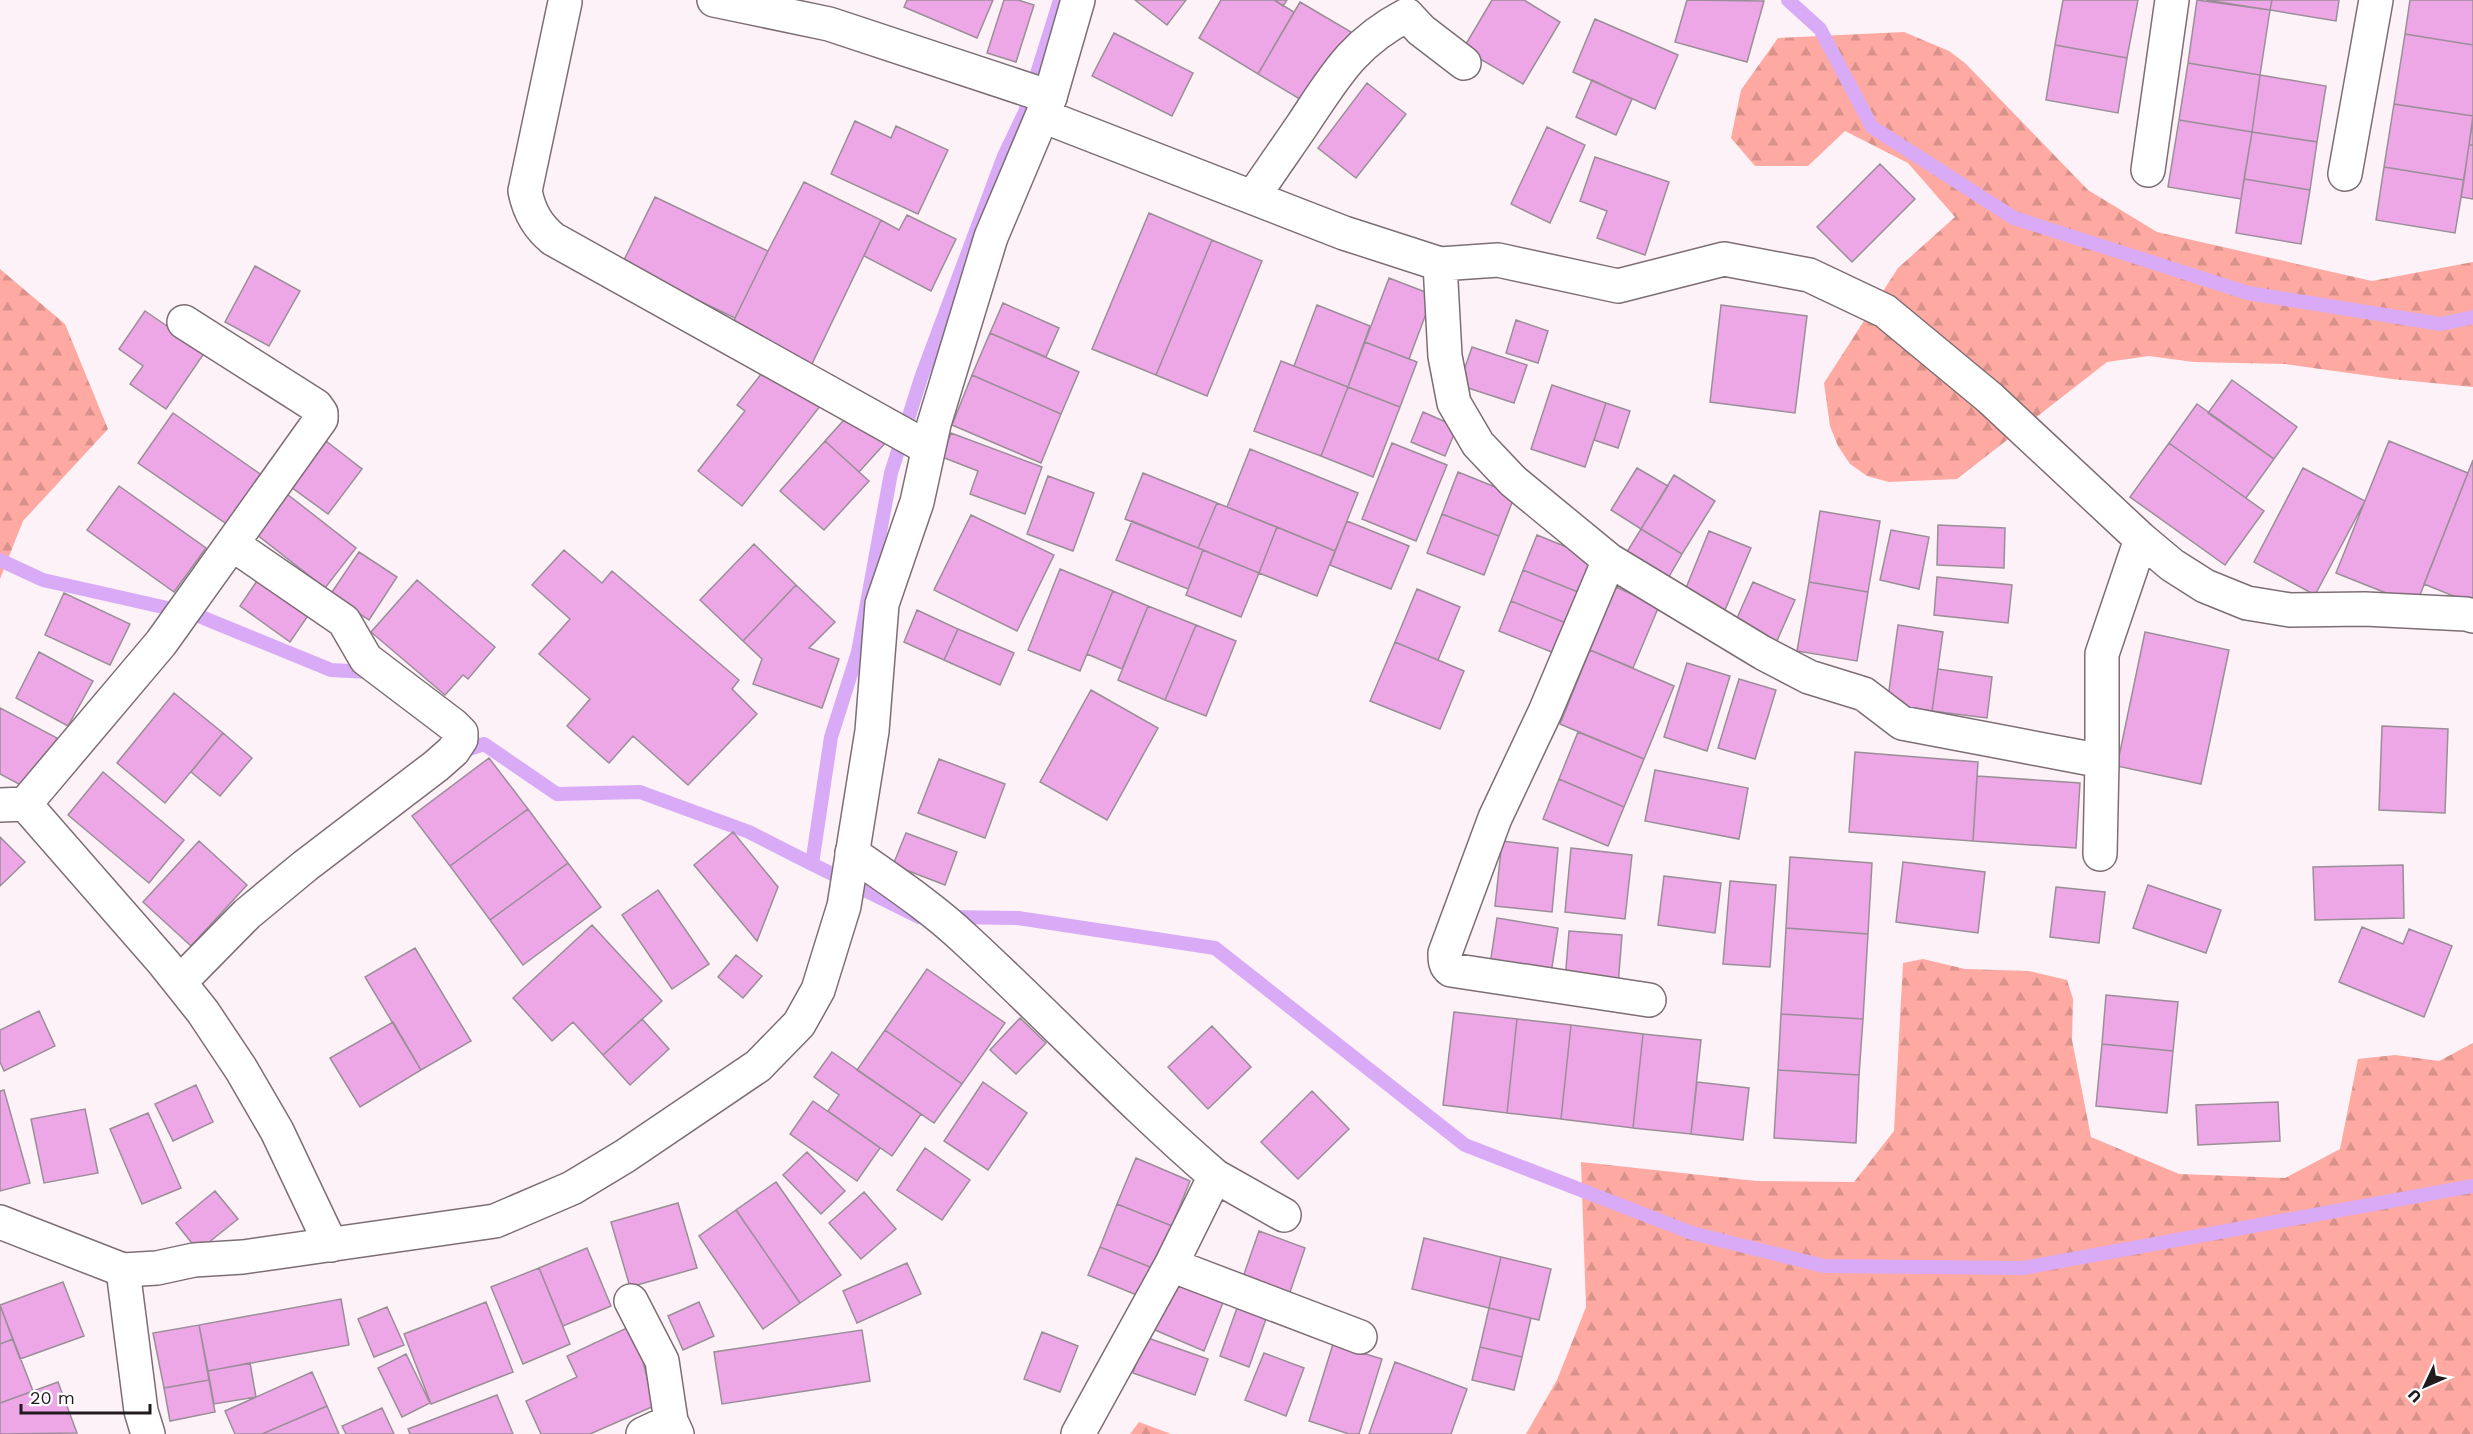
<svg xmlns="http://www.w3.org/2000/svg" width="2473" height="1434" font-family="'Work Sans',sans-serif">
<style>
.forest{fill:url(#forest-firs)}
.lines{fill:none;stroke-linecap:round;stroke-linejoin:round}
.stream{stroke:#d9abf7;stroke-width:14}
.building{fill:#eda7e7;stroke:#9b8e99;stroke-width:1.5}
.street-casing{stroke:#7d6e75;stroke-width:36}
.secondary-casing{stroke:#7d6e75;stroke-width:36}
.street{stroke:#fff;stroke-width:33}
.secondary{stroke:#fff;stroke-width:33}
</style>
<defs>
<pattern id="forest-firs" width="22" height="20" patternUnits="userSpaceOnUse" patternTransform="scale(1.5)"><rect width="22" height="20" fill="#fea9a2"/><path d="M5 1l3.5 6h-7zM16 11l3.5 6h-7z" fill="#d9918b"/></pattern>
</defs>
<rect width="100%" height="100%" fill="#fdf2f7"/>
<path class="forest" d="M1904 32 1949 51 1965 63 2088 190 2157 232 2372 281 2473 262V387L2392 379 2285 364 2194 362 2149 356 2107 362 1957 479 1889 482 1867 476 1850 464 1838 446 1830 426 1824 383 1898 268 1955 217 1908 163 1845 131 1808 166H1755L1731 138 1741 90 1778 38Z
M0 269 65 324 108 429 23 521 0 579Z
M1923 959 1965 969 2029 971 2067 980 2073 999 2072 1040 2091 1137 2179 1174 2285 1178 2340 1149 2358 1059 2395 1055 2439 1061 2473 1043V1434H1526L1557 1380 1586 1307 1581 1162 1756 1181 1854 1182 1894 1131 1903 963Z
M1139 1422 1171 1434H1130Z"/>
<g class="lines">
<path class="stream" d="M1788 0 1820 29 1872 127 2014 218 2248 293 2441 324 2473 317
M0 560 43 580 194 614 331 670 369 672 372 674
M460 748 463 751 484 744 557 794 640 792 749 832 812 864
M919 917 812 864 831 737 858 652 891 473 921 378 964 263 1004 156 1025 112 1060 0
M947 917 1018 918 1215 948 1465 1145 1692 1233 1824 1266 2023 1268 2473 1186"/>
</g>
<path class="building" d="M907 0H993L977 38 904 7Z
M1004 0H1018L1034 5 1016 62 987 53Z
M1135 0H1186L1167 25Z
M1221 0H1274L1294 12 1258 74 1199 38Z
M1274 0H1287L1283 6Z
M1492 0H1524L1560 22 1523 84 1463 49Z
M1687 0 1764 1 1747 62 1675 42Z
M2063 0H2138L2127 58 2055 45Z
M2197 0 2270 10 2260 75 2188 63Z
M2206 0H2272L2270 10Z
M2272 0H2339L2336 21 2270 10Z
M2410 0H2473V45L2405 34Z
M1300 2 1351 32 1308 104 1258 74Z
M1595 19 1678 55 1655 109 1573 72Z
M1114 33 1193 73 1172 116 1092 76Z
M2405 34 2473 45V116L2394 104Z
M2055 45 2127 58 2118 113 2046 100Z
M2188 63 2260 75 2252 132 2179 120Z
M2260 75 2326 86 2317 142 2252 132Z
M1592 80 1632 99 1616 135 1576 117Z
M1367 83 1406 114 1356 178 1318 148Z
M2394 104 2473 116 2464 180 2384 167Z
M2473 119V145H2469Z
M2179 120 2252 132 2241 199 2168 187Z
M855 121 891 138 896 126 948 150 918 214 831 174Z
M1547 127 1585 145 1550 223 1511 204Z
M2252 132 2317 142 2310 190 2244 179Z
M2469 145H2473V199L2461 197Z
M1595 157 1669 182 1645 255 1597 238 1607 211 1580 201Z
M1880 164 1915 199 1852 262 1817 227Z
M2384 167 2464 180 2455 233 2376 220Z
M2244 179 2310 190 2301 244 2236 233Z
M804 182 881 220 809 370 731 332 735 318 768 251Z
M655 197 768 251 735 318 622 264Z
M1149 213 1212 240 1156 375 1092 349Z
M907 215 956 239 931 291 864 256 881 220 899 230Z
M1212 240 1262 261 1207 396 1156 375Z
M255 266 300 291 269 346 225 322Z
M1389 278 1433 295 1409 359 1365 342Z
M1003 303 1059 328 1046 357 990 333Z
M1317 305 1370 326 1348 387 1294 366Z
M1721 305 1807 316 1795 413 1710 402Z
M145 311 205 352 166 409 130 384 143 366 119 349Z
M1516 320 1548 331 1538 363 1506 353Z
M990 333 1079 372 1061 414 972 375Z
M1365 342 1417 362 1400 407 1348 387Z
M1472 347 1527 365 1514 403 1459 385Z
M1281 361 1348 387 1321 456 1254 431Z
M769 364 821 405 742 506 698 471 745 411 737 405Z
M972 375 1061 414 1041 463 952 425Z
M2232 380 2297 427 2274 459 2208 413Z
M1552 385 1606 403 1585 467 1531 449Z
M1348 387 1400 407 1373 477 1321 456Z
M1606 403 1630 411 1618 448 1594 440Z
M2197 404 2274 459 2246 498 2169 443Z
M853 410 887 441 859 472 825 441Z
M1423 412 1457 427 1445 456 1411 442Z
M173 413 263 476 228 525 138 463Z
M951 433 1042 467 1025 514 970 494 978 471 942 457Z
M326 441 362 469 328 514 291 487Z
M825 441 869 481 824 530 780 491Z
M2389 441 2468 473 2416 605 2336 573Z
M1392 443 1447 465 1416 541 1362 519Z
M2169 443 2264 511 2225 565 2130 497Z
M1250 449 1358 493 1335 551 1227 507Z
M2473 460V604L2424 584Z
M1637 468 1668 486 1641 529 1611 510Z
M2303 468 2365 501 2315 595 2254 562Z
M1458 472 1515 495 1499 536 1442 514Z
M1143 473 1217 503 1198 548 1125 519Z
M1674 475 1715 501 1682 554 1641 529Z
M1048 476 1094 493 1073 551 1027 534Z
M119 486 206 548 174 592 87 530Z
M287 494 356 548 325 588 256 534Z
M1217 503 1277 527 1259 573 1198 548Z
M1820 511 1880 521 1868 592 1809 582Z
M1442 514 1499 536 1484 575 1427 553Z
M971 515 1054 555 1017 631 934 590Z
M1132 521 1203 550 1188 589 1116 560Z
M1347 521 1409 546 1391 589 1330 565Z
M1938 525 2005 528 2004 568 1937 565Z
M1277 527 1335 551 1317 596 1259 573Z
M1641 529 1682 554 1667 580 1625 555Z
M1891 530 1929 537 1919 589 1880 580Z
M1709 531 1751 548 1725 610 1684 593Z
M1537 535 1596 559 1583 594 1523 570Z
M754 544 796 585 743 641 700 600Z
M564 550 602 583 612 571 739 680 732 689 757 714 688 785 633 736 609 763 567 726 590 699 539 654 570 619 532 585Z
M1203 550 1259 573 1241 617 1186 595Z
M359 552 397 577 369 620 330 595Z
M1060 569 1113 591 1080 671 1028 650Z
M1523 570 1583 594 1571 625 1511 601Z
M263 572 314 607 290 642 240 606Z
M1937 577 2012 585 2008 623 1934 615Z
M417 580 495 647 468 679 463 675 445 695 371 632Z
M1753 582 1795 600 1776 643 1734 625Z
M1809 582 1868 592 1857 661 1797 651Z
M796 585 835 622 809 648 839 659 822 708 753 684 762 659 743 641Z
M1616 587 1659 606 1633 668 1590 650Z
M1417 589 1460 607 1438 660 1395 642Z
M1113 591 1148 606 1122 669 1087 654Z
M64 593 130 624 110 665 45 635Z
M1511 601 1571 625 1559 655 1499 631Z
M1148 606 1196 625 1165 700 1118 680Z
M917 610 958 629 944 660 904 642Z
M1196 625 1236 641 1206 716 1165 700Z
M1898 625 1943 632 1932 711 1887 705Z
M958 629 1014 653 1000 685 944 660Z
M2145 632 2229 650 2201 784 2117 766Z
M1395 642 1464 671 1440 729 1370 701Z
M1590 650 1674 686 1644 759 1560 724Z
M39 652 93 681 68 726 16 698Z
M1687 663 1730 676 1707 751 1664 737Z
M1938 669 1992 677 1987 718 1932 711Z
M1739 679 1776 690 1755 759 1718 748Z
M1091 690 1158 728 1107 820 1040 782Z
M174 693 223 733 165 803 117 763Z
M0 708 57 738 30 790 0 774Z
M2382 726 2448 729 2445 813 2379 810Z
M1578 732 1644 759 1624 807 1559 779Z
M223 733 252 758 220 796 191 772Z
M1855 752 1978 762 1973 841 1849 832Z
M489 758 528 809 450 866 412 816Z
M939 759 1005 784 985 838 918 813Z
M1655 770 1748 788 1739 839 1645 821Z
M103 772 184 840 149 883 68 815Z
M1977 776 2080 783 2076 848 1973 841Z
M1559 779 1624 807 1608 846 1543 819Z
M528 809 568 863 490 920 450 866Z
M733 832 778 887 757 941 694 865Z
M906 833 957 852 945 885 893 865Z
M0 837 25 862 0 886Z
M199 841 247 885 191 946 143 902Z
M1502 841 1558 848 1552 912 1495 906Z
M1571 848 1632 855 1625 919 1565 912Z
M1790 857 1872 863 1868 934 1786 928Z
M1903 862 1985 872 1978 933 1896 922Z
M568 863 601 907 523 965 490 920Z
M2403 865 2404 918 2315 920 2313 867Z
M1664 876 1721 883 1715 933 1658 925Z
M1730 881 1776 885 1770 967 1723 964Z
M2148 885 2221 910 2206 953 2133 928Z
M2056 887 2105 892 2099 943 2050 937Z
M658 890 709 964 672 989 622 915Z
M1497 918 1558 928 1550 980 1489 971Z
M592 925 662 1001 603 1055 573 1022 552 1041 513 998Z
M2362 927 2403 944 2409 929 2452 946 2424 1017 2339 982Z
M1786 928 1868 934 1863 1019 1781 1014Z
M1569 931 1622 935 1618 986 1565 981Z
M415 948 471 1041 421 1070 365 977Z
M736 955 762 976 743 998 718 977Z
M927 969 1005 1023 962 1084 885 1030Z
M2106 995 2178 1002 2173 1051 2102 1044Z
M39 1011 55 1046 4 1071 0 1062V1030Z
M1454 1012 1517 1019 1507 1113 1443 1105Z
M1781 1014 1863 1019 1859 1075 1778 1070Z
M1020 1018 1046 1043 1016 1074 990 1050Z
M642 1019 669 1049 630 1085 603 1055Z
M1517 1019 1571 1025 1561 1119 1507 1113Z
M393 1022 421 1070 360 1107 330 1058Z
M1571 1025 1643 1034 1633 1128 1561 1119Z
M1212 1026 1251 1067 1208 1109 1168 1067Z
M885 1030 962 1084 934 1123 857 1070Z
M1643 1034 1701 1040 1691 1134 1633 1128Z
M2102 1044 2173 1051 2167 1113 2096 1106Z
M832 1052 921 1114 892 1156 828 1111 839 1095 814 1077Z
M1778 1070 1859 1075 1856 1143 1774 1138Z
M983 1082 1027 1113 988 1170 944 1141Z
M1697 1082 1749 1088 1743 1140 1691 1134Z
M196 1085 213 1122 173 1141 155 1104Z
M4 1090 30 1183 0 1191V1091Z
M1312 1091 1349 1129 1298 1179 1261 1142Z
M813 1101 880 1148 857 1181 790 1134Z
M2278 1102 2280 1141 2198 1145 2196 1105Z
M85 1109 98 1173 44 1183 31 1119Z
M148 1113 181 1188 142 1204 110 1129Z
M925 1148 970 1180 942 1220 897 1190Z
M807 1152 845 1191 821 1214 783 1175Z
M1136 1158 1190 1181 1172 1226 1117 1204Z
M776 1182 841 1275 800 1303 736 1210Z
M215 1191 238 1219 198 1251 176 1223Z
M864 1192 896 1229 861 1259 829 1223Z
M678 1203 697 1268 630 1287 611 1222Z
M1117 1204 1172 1226 1155 1269 1100 1247Z
M736 1210 800 1303 763 1329 699 1236Z
M1259 1231 1305 1248 1288 1298 1242 1280Z
M1424 1238 1501 1257 1489 1308 1412 1289Z
M1100 1247 1155 1269 1144 1298 1088 1275Z
M587 1248 611 1306 563 1326 539 1268Z
M1501 1257 1551 1269 1539 1320 1489 1308Z
M907 1263 921 1294 857 1323 843 1291Z
M539 1268 570 1344 523 1364 491 1287Z
M1175 1280 1224 1300 1204 1351 1155 1330Z
M63 1282 84 1336 20 1359 0 1305Z
M341 1299 349 1345 208 1371 199 1325Z
M486 1302 513 1372 431 1404 404 1334Z
M699 1302 714 1336 683 1350 668 1316Z
M0 1305 13 1339 0 1344Z
M387 1307 404 1345 374 1357 358 1319Z
M1237 1308 1266 1319 1249 1367 1220 1356Z
M1489 1308 1531 1318 1522 1357 1480 1347Z
M199 1325 209 1380 164 1388 153 1333Z
M629 1327 640 1349 654 1406 590 1434H541L526 1401 577 1377 567 1356Z
M862 1330 870 1381 722 1404 714 1352Z
M1042 1332 1078 1346 1060 1392 1024 1379Z
M1145 1337 1208 1359 1195 1395 1133 1373Z
M13 1339 33 1391 0 1403V1344Z
M1333 1344 1382 1359 1359 1434H1349L1309 1421Z
M1480 1347 1522 1357 1514 1390 1472 1380Z
M1264 1353 1304 1368 1286 1416 1245 1400Z
M406 1354 430 1403 402 1417 378 1368Z
M1395 1362 1467 1389 1451 1434H1369Z
M250 1363 256 1397 214 1404 208 1371Z
M312 1372 327 1406 262 1434H235L225 1411Z
M209 1380 215 1412 170 1421 164 1388Z
M58 1382 77 1433 0 1434V1403Z
M497 1395 513 1434H410L408 1429Z
M327 1406 339 1434H262Z
M382 1408 394 1434H346L342 1426Z"/>
<g class="lines">
<g class="street-casing">
<path id="street" d="M714 0 829 24 1050 97
M565 2 525 191C529 211 537 226 553 239L928 448
M1043 116 1344 233 1440 264 1498 260 1618 286 1724 259 1809 275 1885 311 1990 398 2141 539 2172 565 2205 586 2247 603 2290 610 2365 609 2466 614 2473 616
M2148 170 2172 0
M2345 174 2376 0
M1253 197C1269 173 1286 149 1303 124 1335 76 1353 43 1407 15L1421 30 1464 63
M1440 264 1445 356 1454 403 1478 444 1513 481 1609 560 1763 653 1809 677 1864 694 1902 723 2102 761V654L2141 539
M1609 560 1545 712 1495 818 1445 953C1445 960 1445 966 1451 970L1649 1000
M25 804 164 963 203 1012 241 1069 277 1131 331 1245
M0 805 25 804 161 643 321 419V413L316 406 184 322
M852 853C890 880 930 906 964 938 1049 1016 1128 1101 1215 1176L1171 1265 1078 1434
M2100 854 2102 761
M180 982 247 914 305 866 436 766 453 751 461 739V733L453 725 366 659 344 621 232 544
M1215 1176 1284 1215
M1171 1265 1360 1337
M123 1270 141 1411 148 1434
M631 1301 662 1361 671 1421
M643 1434 671 1421 677 1434"/>
</g>
<g class="secondary-casing">
<path id="secondary" d="M0 1222 123 1270 157 1268 194 1260 243 1257 495 1221 572 1188 625 1156 758 1066 799 1024 818 990 844 906 872 731 882 604 917 502 934 424 991 237 1050 97 1078 0"/>
</g>
<use href="#street" class="street"/>
<use href="#secondary" class="secondary"/>
</g>
<g transform="translate(2425 1386) rotate(226)" stroke="#ffffff" stroke-width="4.5" paint-order="stroke">
<path d="M0-4.5L10 22L0 15L-10 22Z" fill="#211b1e"/>
<text y="-9" font-size="16" font-weight="bold" text-anchor="middle" fill="#211b1e">U</text>
</g>
<path d="M21 1404v9h129v-9" fill="none" stroke="#211b1e" stroke-width="3"/>
<text x="30" y="1404" font-size="18" fill="#211b1e" stroke="#ffffff" stroke-width="4.5" paint-order="stroke">20 m</text>
</svg>
